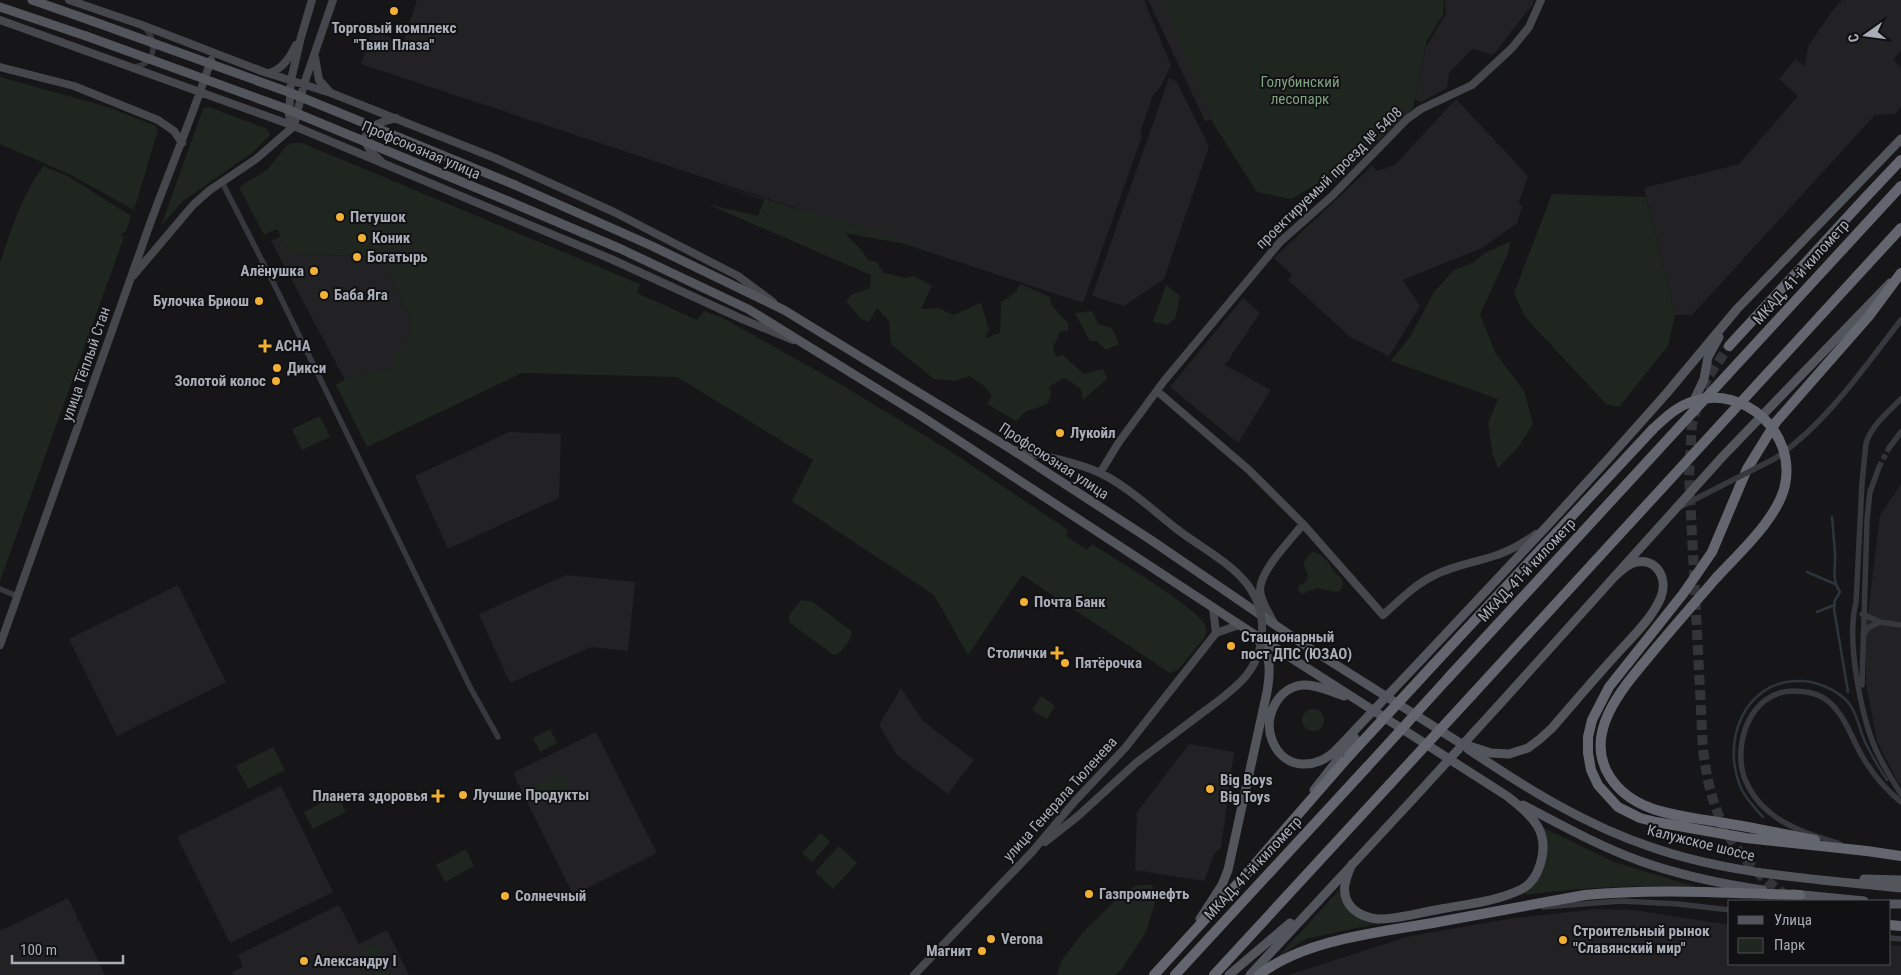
<svg xmlns="http://www.w3.org/2000/svg" width="1901" height="975" font-family="'Roboto Condensed',sans-serif">
<style>
.built{fill:#222225}
.green{fill:#1e261f}
.lines{fill:none;stroke-linecap:round;stroke-linejoin:round}
.stream{stroke:#2c353c;stroke-width:2.5}
.street-tunnel{stroke:#333438;stroke-width:5.5;stroke-dasharray:5.5 3;stroke-linecap:butt}
.highway-tunnel{stroke:#333438;stroke-width:10;stroke-dasharray:10 5;stroke-linecap:butt}
.street{stroke:#37383d;stroke-width:5.5}
.secondary{stroke:#45474d;stroke-width:8}
.primary{stroke:#53555c;stroke-width:9}
.highway{stroke:#63666e;stroke-width:10}
.street-bridge{stroke:#37383d;stroke-width:5.5}
.secondary-bridge{stroke:#45474d;stroke-width:8}
.primary-bridge{stroke:#53555c;stroke-width:9}
.highway-bridge{stroke:#63666e;stroke-width:10}
.poi-dot{fill:#f2b134;stroke:#111113;stroke-width:2}
.labels{text-anchor:middle;dominant-baseline:central;stroke-width:4;stroke-linejoin:round;paint-order:stroke}
.poi-label{font-size:15px;font-weight:bold;fill:#a8adb8;stroke:#111113;text-anchor:start}
.park-label{font-size:15px;fill:#7fa381;stroke:#111113}
.street-label{font-size:15px;fill:#a8adb8;stroke:#111113}
</style>
<rect width="100%" height="100%" fill="#161618"/>
<path class="built" d="M417 0H1144L1171 65 1161 86 1153 95 1140 133 1142 136 1083 303 361 64 372 32 404 41Z
M1148 0H1168L1215 118 1205 121Z
M1445 0H1534L1533 4 1493 55 1472 49 1449 73 1447 88 1421 102 1415 99 1426 47 1446 14Z
M1842 0H1901V51L1893 60 1901 67V107L1895 114 1875 115 1692 315H1675L1644 188 1739 164 1798 96 1779 79 1795 59 1805 66 1808 46 1833 10Z
M1169 78 1176 81 1209 146 1164 279 1124 306 1092 296Z
M1456 99 1528 176 1519 202 1522 207 1517 223 1482 248 1403 280 1420 306 1389 356 1350 337 1288 280 1292 275 1274 258 1372 166 1378 171 1395 165Z
M281 236 290 254 383 257 412 323 405 351 393 367 345 380 271 241Z
M1243 298 1260 313 1225 365 1271 390 1238 443 1170 387Z
M509 432 561 434 559 498 448 549 415 476Z
M1901 484V785L1897 781 1877 741 1866 684V631L1880 515Z
M566 575 635 582 628 651 591 647 510 683 479 614Z
M178 585 226 682 117 736 69 639Z
M901 688 923 721 974 760 948 794 897 755 879 725Z
M596 732 657 853 573 895 513 773Z
M1189 744 1234 752 1221 848 1215 853 1204 881 1135 870 1137 812Z
M281 786 333 892 230 943 177 837Z
M68 898 105 975H0V931Z
M339 905 359 944 387 930 409 975H234L232 972 243 967 238 955Z
M1596 909 1634 910 1730 925V964H1890V945L1901 946V975H1288L1410 936 1514 918Z"/>
<path class="green" d="M1163 0H1444L1443 15 1427 40 1413 108 1298 217 1326 179 1291 199 1257 192 1214 125Z
M0 77 108 107 156 126 158 130 134 210 71 175 0 144Z
M209 107 267 129 270 135 253 152 183 201 161 226 203 109Z
M293 143H302L640 284 637 293 697 320 704 311 721 317 837 382 950 451 1068 530 1066 536 1087 550 1092 544C1113 558 1197 607 1205 625 1207 629 1206 633 1205 637L1178 670 1170 673 1022 575 968 655 934 595 792 501 813 460 677 377 522 373 367 447 336 385 345 380 393 367 395 354 405 350 412 323 383 257 290 254 277 229 264 235 239 187 267 170 287 145Z
M43 166 68 176 131 216 126 232H123L121 236 124 237 0 581V263C11 229 22 196 43 166Z
M702 180 933 249 845 233 863 252 868 260 877 262 884 273 905 278 914 276 932 286 921 309 939 308 953 315 981 303 989 330 985 338 1000 333 1001 302 1015 293 1020 284 1050 297 1052 306 1068 323V330L1060 332 1053 348 1056 357 1063 355 1084 374 1103 369 1107 379 1083 400 1081 389 1065 378 1050 386 1051 396 1048 403 1037 408 1026 411 1016 421 987 404 992 396 984 386 970 376 955 381 934 379 891 344 889 321 877 308 869 322 861 319 846 301 851 295 870 288 871 275 707 204 758 216 764 200Z
M1552 194 1646 197 1675 315 1668 346 1619 407 1606 404 1525 317 1514 293Z
M1511 241 1508 253 1480 315 1496 354 1524 391 1533 424 1519 446 1498 468 1493 455 1488 424 1498 399 1391 361 1410 337 1434 292 1454 270 1474 262 1485 253Z
M1166 285 1180 296 1175 319 1167 325 1153 322Z
M1092 311 1098 324 1112 328 1119 344 1106 350 1096 341H1090L1075 313Z
M320 416 330 437 302 450 292 429Z
M1314 552C1329 556 1330 570 1342 579L1343 585 1340 591 1334 592 1317 588 1302 594 1298 590 1299 585C1312 582 1308 573 1303 564L1309 554Z
M801 600 813 602 850 630 852 634C850 641 842 651 836 655L832 654 789 622V615Z
M1041 696 1055 706 1047 719 1032 710Z
M1302 720a11 11 0 1 1 22 0a11 11 0 1 1-22 0Z
M550 729 557 743 540 752 533 738Z
M273 747 285 770 248 789 236 766Z
M561 773 568 788 538 802 531 787Z
M337 794 346 812 313 829 304 812Z
M1544 828 1614 862 1696 887C1639 885 1583 887 1526 895L1525 892 1535 883 1546 838Z
M821 833 830 842 812 862 802 853Z
M839 846 857 863 833 889 815 872Z
M466 849 474 866 445 882 436 865Z
M1138 885H1152L1157 896 1146 932 1121 970 1115 975H1057L1062 960 1084 931 1124 892Z
M1339 890C1345 912 1357 922 1380 923L1306 939 1278 957Z
M375 944 390 971 382 975H375L362 951Z"/>
<g class="lines">
<path class="stream" d="M1832 517C1833 529 1834 541 1835 553 1836 567 1831 579 1840 592L1835 600 1834 609 1848 692
M1807 572 1835 584
M1817 612 1834 605
M1763 817C1755 808 1747 800 1742 790 1720 744 1743 680 1800 681 1816 681 1834 689 1845 699 1857 710 1859 730 1866 744 1872 756 1879 768 1887 780"/>
<path class="street-tunnel" d="M1879 467 1889 448"/>
<path class="highway-tunnel" d="M1703 388 1708 377 1729 346
M1697 406 1692 424 1689 476 1703 749C1711 820 1735 862 1794 901"/>
<path class="street" d="M133 67C156 65 159 41 144 27
M222 182 279 294 470 687 498 737
M1901 399C1888 412 1872 425 1866 443L1862 483 1856 603C1846 639 1861 716 1876 750 1883 765 1892 780 1901 794
M1889 448 1901 432
M1774 459C1824 426 1864 368 1901 320
M1680 507 1719 487
M0 589 17 596
M1862 614 1880 622 1901 625
M1863 635 1868 628 1880 622
M1862 685 1867 520 1870 492 1879 467
M1840 844C1815 836 1787 828 1768 811 1757 802 1749 790 1744 777 1733 742 1751 692 1792 691 1802 691 1813 692 1822 697 1843 709 1850 735 1862 756 1872 773 1885 789 1901 802
M1543 907 1621 901 1678 904 1730 910
M1890 938 1901 939"/>
<path class="secondary" d="M69 0 142 25 264 72 331 93 495 158 614 212 668 240 738 276 773 302
M0 20 294 126 611 259 742 319 793 340
M315 57 319 80 329 91
M0 67 74 86 158 120 174 131 182 143
M269 73C283 69 290 57 296 45
M294 126 304 84 333 0
M294 126 289 115 291 80 301 37 312 0
M381 161C352 137 367 125 396 118
M133 276 193 205 210 190 256 159 294 126
M1157 391 1249 470 1303 524 1383 615C1399 601 1415 584 1435 575 1453 566 1472 563 1491 557 1508 552 1522 544 1536 534
M1014 450C1043 456 1074 461 1100 473 1126 485 1155 512 1178 530
M1100 473 1119 442 1164 381 1280 242 1332 196 1407 119 1421 109 1472 85 1512 48 1529 27 1541 0
M1213 608 1216 633
M1274 623C1269 613 1261 602 1260 590 1260 570 1291 540 1303 524
M0 645C47 514 94 383 140 252 162 187 190 125 211 60
M1045 842 1078 816 1136 763 1198 716
M914 975 1032 852 1075 801 1125 748 1216 633 1239 625"/>
<path class="primary" d="M32 0 92 21
M0 7 86 36
M515 185 652 246 784 310 1011 449 1151 540 1303 644 1460 743 1491 753 1509 754 1528 748 1540 739 1552 728C1573 704 1593 680 1615 656 1631 638 1652 619 1661 597 1668 579 1657 558 1637 562 1628 563 1621 571 1615 576
M508 201 621 249 748 309 921 416 1249 631 1507 796C1532 816 1551 831 1540 865 1537 875 1531 884 1522 889 1498 901 1468 904 1441 909 1421 912 1398 920 1377 919 1369 918 1360 915 1353 909 1339 895 1345 880 1352 864
M1692 405 1704 379 1708 357 1719 337
M1423 658 1548 525 1609 458 1666 394 1737 309 1901 139
M1498 706 1724 455 1890 283
M1337 749C1317 770 1284 771 1272 740 1263 717 1278 687 1303 685 1317 684 1331 692 1344 696
M1468 749C1526 788 1585 825 1651 847 1731 875 1818 879 1901 888
M1314 790 1343 753
M1523 805C1561 825 1599 846 1640 861 1679 875 1722 884 1763 890
M1864 879 1901 880
M1793 894 1864 901
M1890 904H1901
M1200 919 1222 885 1228 870 1267 692C1270 674 1272 654 1258 640
M1229 975 1290 923
M1250 975 1413 799"/>
<path class="highway" d="M1901 273 1869 316 1776 422 1747 469 1712 552 1683 594 1609 687 1592 720 1588 737V753L1591 770 1598 785 1618 807 1640 818 1656 822 1746 838 1867 851 1901 856
M1729 346 1865 198 1901 160
M1717 577C1697 600 1676 624 1656 648 1628 682 1580 731 1610 777 1619 791 1633 801 1648 807 1670 816 1695 818 1718 822 1751 827 1783 834 1815 840
M1434 664 1653 429
M1449 677 1901 186
M1472 695 1901 228
M1890 925 1901 926
M1154 975 1241 880 1349 756
M1175 975 1367 767
M1214 975 1390 784
M1259 975C1304 939 1382 932 1438 922 1487 913 1536 904 1585 895 1656 888 1728 893 1800 895"/>
<path class="street-bridge" d="M1719 487 1774 459"/>
<path class="secondary-bridge" d="M1178 530C1199 546 1231 563 1247 584 1268 611 1267 651 1245 677 1232 692 1214 704 1198 716"/>
<path class="primary-bridge" d="M92 21 291 93 515 185
M86 36 284 108 508 201
M1337 749 1423 658
M1343 753 1355 738
M1413 799 1498 706"/>
<path class="highway-bridge" d="M1653 429C1665 418 1677 406 1694 401 1745 385 1796 433 1785 485 1778 518 1740 552 1717 577
M1349 756 1434 664
M1367 767 1449 677
M1390 784 1472 695"/>
</g>
<g class="poi-dot">
<circle cx="394" cy="11" r="5"/>
<circle cx="340" cy="217" r="5"/>
<circle cx="362" cy="238" r="5"/>
<circle cx="357" cy="257" r="5"/>
<circle cx="314" cy="271" r="5"/>
<circle cx="324" cy="295" r="5"/>
<circle cx="259" cy="301" r="5"/>
<path d="M262.5 338.5h5v5h5v5h-5v5h-5v-5h-5v-5h5z"/>
<circle cx="277" cy="368" r="5"/>
<circle cx="276" cy="381" r="5"/>
<circle cx="1060" cy="433" r="5"/>
<circle cx="1024" cy="602" r="5"/>
<circle cx="1231" cy="646" r="5"/>
<path d="M1054.5 645.5h5v5h5v5h-5v5h-5v-5h-5v-5h5z"/>
<circle cx="1065" cy="663" r="5"/>
<circle cx="1210" cy="789" r="5"/>
<circle cx="463" cy="795" r="5"/>
<path d="M435.5 788.5h5v5h5v5h-5v5h-5v-5h-5v-5h5z"/>
<circle cx="1089" cy="894" r="5"/>
<circle cx="505" cy="896" r="5"/>
<circle cx="991" cy="939" r="5"/>
<circle cx="1563" cy="940" r="5"/>
<circle cx="982" cy="951" r="5"/>
<circle cx="304" cy="961" r="5"/>
</g>
<g class="labels">
<g class="poi-label">
<text x="394" y="28" text-anchor="middle">Торговый комплекс<tspan x="394" dy="17">"Твин Плаза"</tspan></text>
<text x="350" y="217">Петушок</text>
<text x="372" y="238">Коник</text>
<text x="367" y="257">Богатырь</text>
<text x="304" y="271" text-anchor="end">Алёнушка</text>
<text x="334" y="295">Баба Яга</text>
<text x="249" y="301" text-anchor="end">Булочка Бриош</text>
<text x="275" y="346">АСНА</text>
<text x="287" y="368">Дикси</text>
<text x="266" y="381" text-anchor="end">Золотой колос</text>
<text x="1070" y="433">Лукойл</text>
<text x="1034" y="602">Почта Банк</text>
<text x="1241" y="637">Стационарный<tspan x="1241" dy="17">пост ДПС (ЮЗАО)</tspan></text>
<text x="1047" y="653" text-anchor="end">Столички</text>
<text x="1075" y="663">Пятёрочка</text>
<text x="1220" y="780">Big Boys<tspan x="1220" dy="17">Big Toys</tspan></text>
<text x="473" y="795">Лучшие Продукты</text>
<text x="428" y="796" text-anchor="end">Планета здоровья</text>
<text x="1099" y="894">Газпромнефть</text>
<text x="515" y="896">Солнечный</text>
<text x="1573" y="931">Строительный рынок<tspan x="1573" dy="17">"Славянский мир"</tspan></text>
<text x="1001" y="939">Verona</text>
<text x="972" y="951" text-anchor="end">Магнит</text>
<text x="314" y="961">Александру I</text>
</g>
<g class="park-label">
<text x="1300" y="82">Голубинский<tspan x="1300" dy="17">лесопарк</tspan></text>
</g>
<g class="street-label">
<text transform="translate(421 150) rotate(23)">Профсоюзная улица</text>
<text transform="translate(1329 178) rotate(-44)">проектируемый проезд № 5408</text>
<text transform="translate(1801 272) rotate(-48)">МКАД, 41-й километр</text>
<text transform="translate(86 364) rotate(-71)">улица Тёплый Стан</text>
<text transform="translate(1054 461) rotate(33)">Профсоюзная улица</text>
<text transform="translate(1527 570) rotate(-47)">МКАД, 41-й километр</text>
<text transform="translate(1060 799) rotate(-48)">улица Генерала Тюленева</text>
<text transform="translate(1701 843) rotate(14)">Калужское шоссе</text>
<text transform="translate(1253 868) rotate(-47)">МКАД, 41-й километр</text>
</g>
</g>
<rect x="1728" y="900" width="162" height="65" fill="#111113" stroke="#4d4f55"/>
<rect x="1738" y="916" width="25" height="8" fill="#53555c" stroke="#4d4f55"/>
<text x="1774" y="925" font-size="15" fill="#a8adb8">Улица</text>
<rect x="1738" y="938" width="25" height="15" fill="#1e261f" stroke="#4d4f55"/>
<text x="1774" y="950" font-size="15" fill="#a8adb8">Парк</text>
<g transform="translate(1866 35) rotate(256)" stroke="#111113" stroke-width="4" paint-order="stroke">
<path d="M0-4L9 19L0 12L-9 19Z" fill="#a8adb8"/>
<text y="-8" font-size="14" font-weight="bold" text-anchor="middle" fill="#a8adb8">С</text>
</g>
<path d="M12 955v8h111v-8" fill="none" stroke="#a8adb8" stroke-width="2.5"/>
<text x="20" y="955" font-size="15" fill="#a8adb8" stroke="#111113" stroke-width="4" paint-order="stroke">100 m</text>
</svg>
